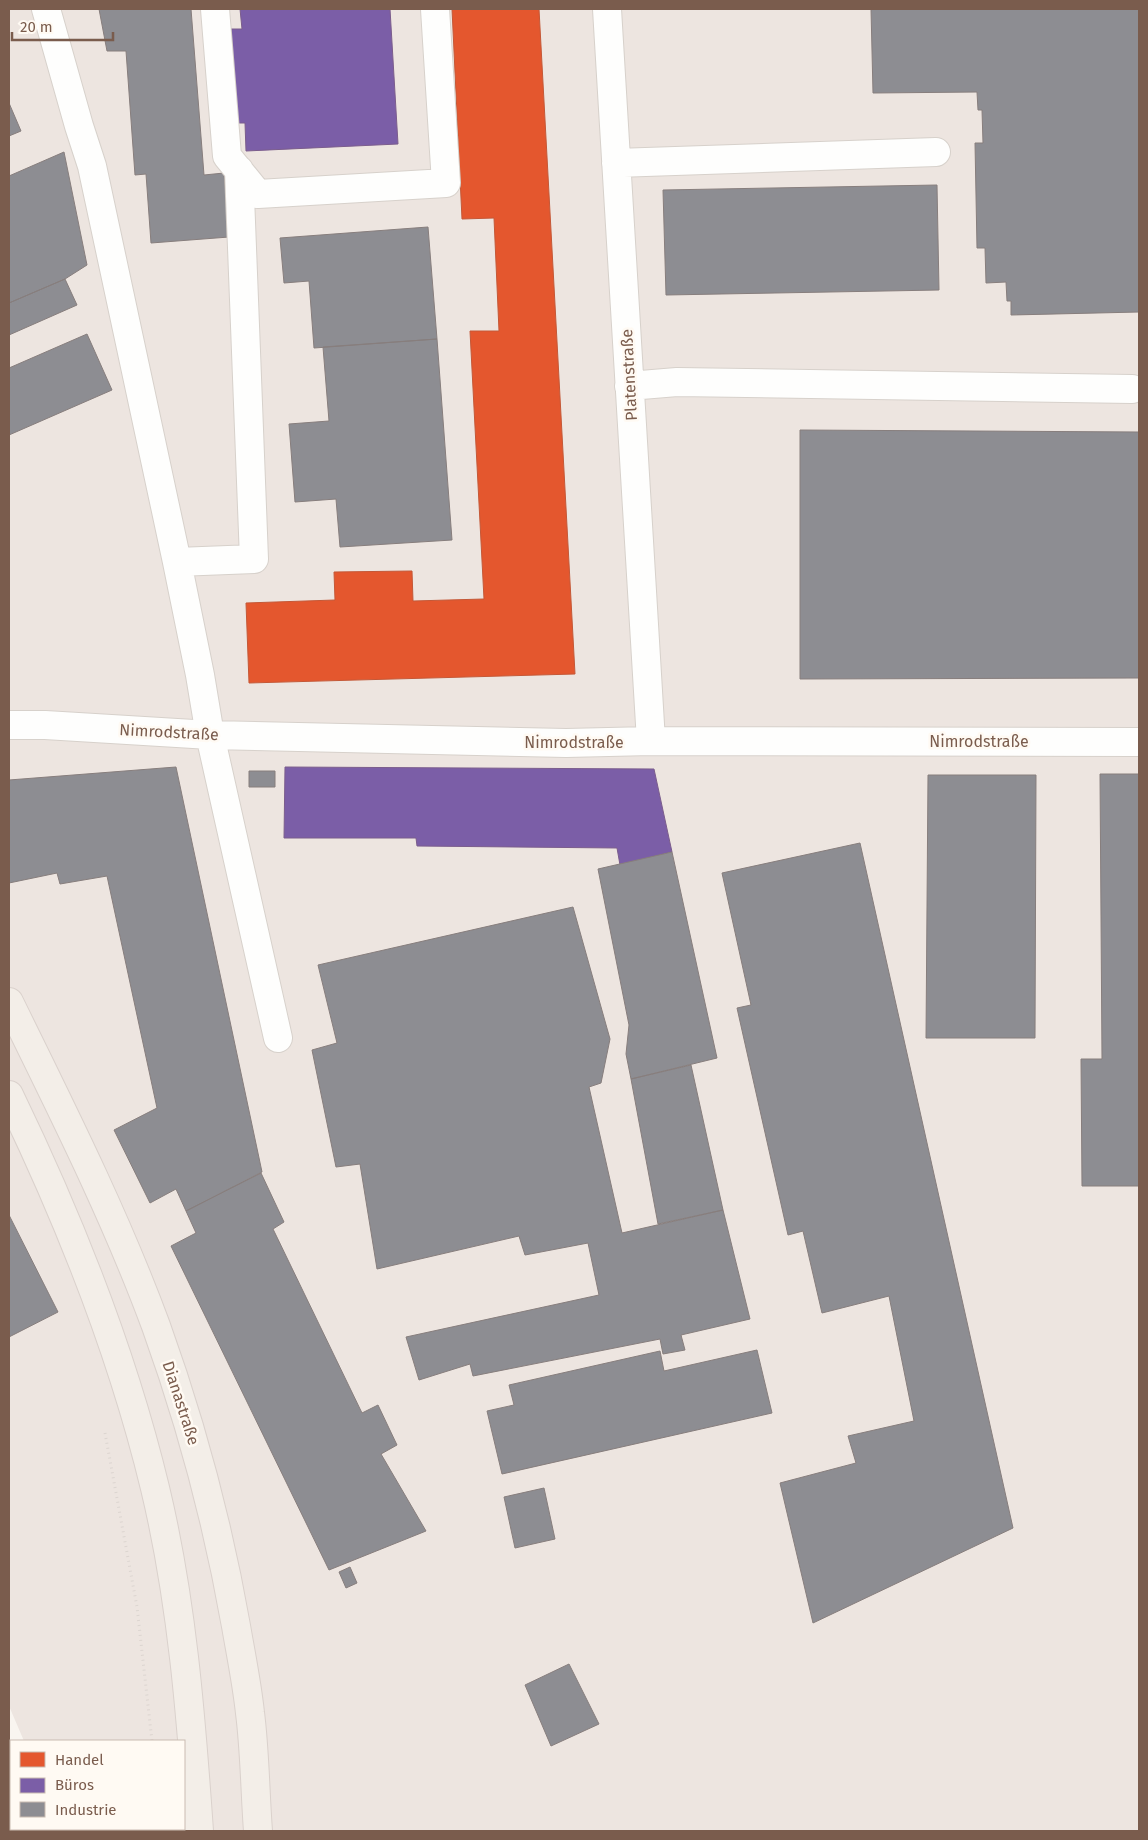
<svg xmlns="http://www.w3.org/2000/svg" width="1148" height="1840" font-family="'Fira Sans',sans-serif">
<style>
.industrial{fill:#ede5e0}
.shops{fill:#e4572e;stroke:#c45837}
.offices{fill:#7b5ea7;stroke:#7b5d8c}
.industry{fill:#8d8d92;stroke:#877e7d}
.lines{fill:none;stroke-linecap:round;stroke-linejoin:round}
.minor-casing{stroke:#d7d1cb;stroke-width:30}
.major-casing{stroke:#dad1cc;stroke-width:30}
.path{stroke:#dcd5d0;stroke-width:3;stroke-dasharray:1 4;stroke-linecap:butt}
.minor{stroke:#fefefd;stroke-width:28}
.major{stroke:#f3eee8;stroke-width:28}
.labels{text-anchor:middle;dominant-baseline:central;stroke-width:5;stroke-linejoin:round;paint-order:stroke}
.street-label{font-size:16px;fill:#7a5c4d;stroke:#fffaf3}
</style>
<rect width="100%" height="100%" fill="#f9f5f0"/>
<path class="industrial" d="M9 9H1139V1831H60L59 1829H184V1741H24L9 1706Z"/>
<path class="shops" d="M452 9H539L575 674 249 683 246 603 335 600 334 572 412 571 413 601 484 599 470 331H499L494 218 462 219Z"/>
<path class="offices" d="M240 9H390L398 144 246 151 245 123H231L228 29H242Z
M285 767 654 769 672 852 620 865 617 848 417 846 416 838H284Z"/>
<path class="industry" d="M99 9H191L204 175 224 173 229 237 151 243 146 174 135 175 126 51H107Z
M871 9H1139V312L1011 315V301H1007L1006 282 986 283 985 248H977L975 143H983L982 110H978L977 92 873 93Z
M9 103 21 131 9 136Z
M64 152 87 265 65 279 9 303V176Z
M937 185 939 290 666 295 663 190Z
M428 227 437 339 314 348 309 281 284 283 280 238Z
M65 279 77 305 9 335V303Z
M87 334 112 390 9 435V368Z
M437 339 452 540 340 547 336 499 295 502 289 424 329 421 323 347Z
M800 430 1139 432V678L800 679Z
M176 767 262 1172 186 1211 176 1189 150 1203 114 1130 157 1108 107 876 60 884 57 873 9 883V780Z
M249 771H275V787H249Z
M1100 774H1139V1186H1082L1081 1059H1102Z
M928 775H1036L1035 1038H926Z
M860 843 1013 1528 813 1623 780 1483 856 1463 848 1436 914 1421 889 1296 822 1313 803 1231 788 1235 737 1008 751 1005 722 873Z
M672 852 717 1058 631 1079 626 1054 629 1025 598 869Z
M573 907 610 1039 601 1083 589 1087 622 1233 723 1210 750 1319 681 1335 685 1350 663 1354 660 1339 473 1376 470 1364 419 1380 406 1337 599 1295 588 1243 525 1255 519 1236 377 1269 360 1164 336 1167 312 1050 337 1043 318 965Z
M691 1065 723 1210 658 1224 631 1079Z
M261 1173 284 1222 273 1229 362 1413 378 1405 397 1445 381 1454 426 1531 329 1570 171 1246 196 1233 186 1211Z
M9 1215 58 1312 9 1337Z
M757 1350 772 1413 502 1474 487 1411 514 1405 509 1385 660 1351 664 1371Z
M544 1488 555 1539 515 1548 504 1497Z
M350 1567 357 1583 346 1588 339 1572Z
M569 1664 599 1724 551 1746 525 1685Z"/>
<g class="lines">
<g class="minor-casing">
<path id="minor" d="M46 9 79 126 92 166 177 562 200 675 210 735 278 1038
M215 9 227 156 258 194 446 183 435 9
M607 9 651 741
M616 163 936 152
M629 386 677 382 1132 389
M177 562 254 559 239 170
M9 725H45L210 735 566 743 651 741 1139 742"/>
</g>
<g class="major-casing">
<path id="major" d="M9 1002C61 1108 115 1215 156 1326 191 1423 218 1524 236 1626 241 1655 247 1684 250 1713 255 1752 255 1792 258 1831
M9 1095C70 1221 122 1351 155 1488 182 1600 191 1716 199 1831"/>
</g>
<path class="path" d="M105 1433 137 1607 152 1741
M158 1829V1831"/>
<use href="#minor" class="minor"/>
<use href="#major" class="major"/>
</g>
<g class="labels">
<g class="street-label">
<text transform="translate(629 375) rotate(-93)">Platenstraße</text>
<text transform="translate(169 732) rotate(3)">Nimrodstraße</text>
<text x="979" y="741">Nimrodstraße</text>
<text x="574" y="742">Nimrodstraße</text>
<text transform="translate(181 1403) rotate(72)">Dianastraße</text>
</g>
</g>
<rect width="1148" height="1840" fill="none" stroke="#7a5c4d" stroke-width="20"/>
<rect x="10" y="1740" width="175" height="90" fill="#fffaf3" stroke="#cabbb1"/>
<rect x="20" y="1752" width="25" height="15" fill="#e4572e" stroke="#cabbb1"/>
<text x="55" y="1765" font-size="15" fill="#7a5c4d">Handel</text>
<rect x="20" y="1778" width="25" height="15" fill="#7b5ea7" stroke="#cabbb1"/>
<text x="55" y="1790" font-size="15" fill="#7a5c4d">Büros</text>
<rect x="20" y="1802" width="25" height="15" fill="#8d8d92" stroke="#cabbb1"/>
<text x="55" y="1815" font-size="15" fill="#7a5c4d">Industrie</text>
<path d="M12 32v8h101v-8" fill="none" stroke="#7a5c4d" stroke-width="2.5"/>
<text x="20" y="32" font-size="15" fill="#7a5c4d" stroke="#fffaf3" stroke-width="4" paint-order="stroke">20 m</text>
</svg>
